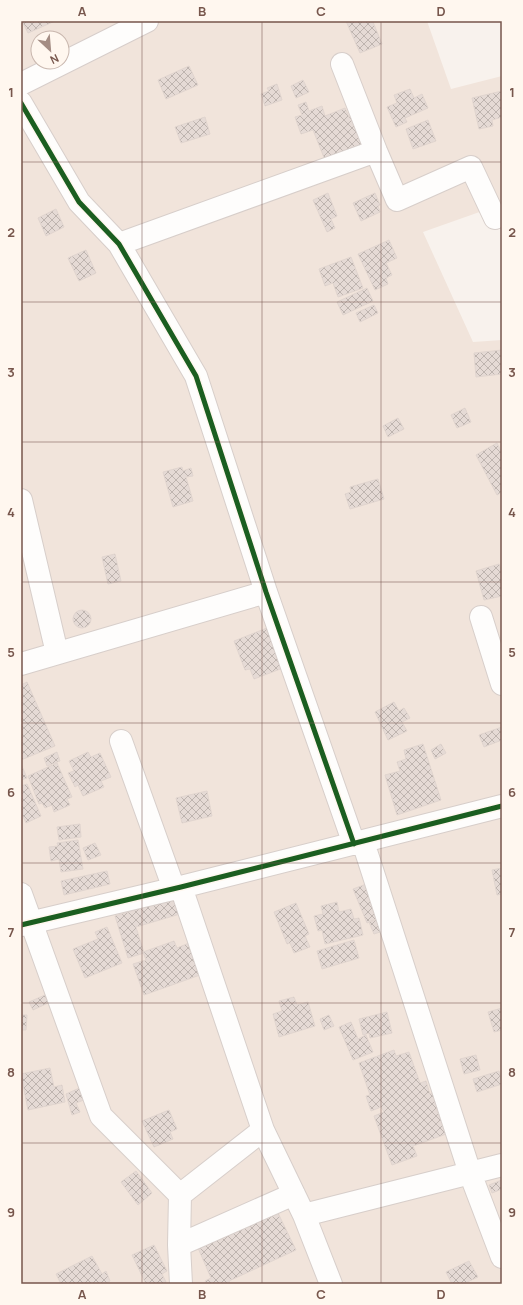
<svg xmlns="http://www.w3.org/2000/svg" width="523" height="1305" font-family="Manrope,sans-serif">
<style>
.residential{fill:#f1e4db;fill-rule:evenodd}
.building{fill:url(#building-cross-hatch);stroke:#e1d5cf}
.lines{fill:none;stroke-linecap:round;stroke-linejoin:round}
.minor-casing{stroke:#d7ceca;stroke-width:24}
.minor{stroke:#fefdfc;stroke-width:22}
.cycleway-casing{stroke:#fff7ef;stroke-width:8}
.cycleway{stroke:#1b5e20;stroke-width:5}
.grid{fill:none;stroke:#77564c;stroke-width:1;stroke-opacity:0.55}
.neatline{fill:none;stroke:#77564c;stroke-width:1.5}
.grid-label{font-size:13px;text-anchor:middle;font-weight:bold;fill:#77564c}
</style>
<defs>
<pattern id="building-cross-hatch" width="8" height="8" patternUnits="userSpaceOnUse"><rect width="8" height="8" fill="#e5dad5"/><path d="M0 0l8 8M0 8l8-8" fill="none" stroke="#beb4af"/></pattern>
</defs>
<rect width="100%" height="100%" fill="#f8f2ed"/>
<path class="residential" d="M21 21H427L451 89 502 76V230L488 209 423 232 473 342 502 340V1284H21ZM38 38H62V62H38Z"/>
<path class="building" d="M22 21H55L28 33Z
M346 21H374L373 22 382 44 360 53Z
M189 66 198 85 166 99 158 80Z
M303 80 309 92 296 98 291 86Z
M277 84 282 100 265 106 261 94 269 91 267 88Z
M410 89 414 98 422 94 428 108 405 118 407 122 396 127 387 107 397 103 394 95Z
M502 91V117L492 120 493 126 479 129 472 98Z
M306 102 309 111 322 106 325 116 345 108 349 117 359 114 370 143 325 160 313 130 301 134 295 117 302 115 298 105Z
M205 117 210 134 181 143 175 127Z
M428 120 436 141 413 149 406 129Z
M328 193 337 216 331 219 335 228 327 232 313 200Z
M375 193 380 205 378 206 380 212 361 221 353 203Z
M56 209 64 227 46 236 38 218Z
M389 240 397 258 386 263 392 275 386 278 388 284 375 290 358 254Z
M86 250 96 273 79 281 68 258Z
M351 257 363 288 338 297 333 283 325 286 319 269Z
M367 288 373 301 343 315 337 302Z
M374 305 378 313 360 322 356 313Z
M502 350V374L476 377 474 353Z
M465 408 471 422 457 428 451 415Z
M398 418 404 429 388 437 383 426Z
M497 443 502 453V492L497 495 476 455Z
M182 467 183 471 191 468 193 476 186 477 193 501 173 507 163 472Z
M378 479 384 499 350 509 345 494 351 492 350 487Z
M115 554 121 581 108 584 102 557Z
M499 564 502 573V596L484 600 476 571Z
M73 619a9 9 0 1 1 18 0a9 9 0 1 1-18 0Z
M267 628 283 668 254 679 250 669 245 670 234 641Z
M27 682 55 746 21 760V685Z
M394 702 399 711 404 708 410 718 402 722 407 731 388 740 375 712Z
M502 727V740L484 747 479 735Z
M423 744 441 800 397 815 385 775 400 771 397 762 406 759 404 750Z
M441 744 446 753 435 759 431 750Z
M57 752 60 761 47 766 44 758Z
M88 752 91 757 100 753 111 777 101 781 104 787 83 796 78 785 75 787 68 773 74 771 69 761Z
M57 763 72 797 67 799 70 805 54 812 52 805 45 808 42 803 39 804 28 776Z
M21 764 27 778 21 780Z
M27 784 41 816 26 823 21 812V786Z
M207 791 212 816 182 823 176 798Z
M80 824 81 837 59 840 57 827Z
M78 840 83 869 61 872 59 859 51 861 49 847 58 846 57 843Z
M95 843 101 855 88 860 83 848Z
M502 868V894L497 895 492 870Z
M107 871 110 884 64 895 61 881Z
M369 883 382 916 367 923 353 889Z
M175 898 180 914 136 927 144 953 128 958 115 916Z
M337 902 339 912 351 909 354 919 359 918 363 935 325 944 322 930 318 931 314 916 323 914 321 906Z
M296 903 309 934 305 936 310 947 294 953 290 943 287 944 274 912Z
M381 918 386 930 374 934 369 922Z
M107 927 122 963 85 978 73 949 98 939 95 932Z
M354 940 359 958 322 969 317 951Z
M174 941 177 948 189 943 200 975 144 995 133 964 146 960 143 952Z
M45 995 48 1003 33 1010 29 1002Z
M294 997 297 1005 308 1002 315 1026 279 1037 273 1014 282 1011 279 1001Z
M502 1008V1030L494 1032 488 1012Z
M387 1012 392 1033 370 1038 369 1033 363 1035 359 1019Z
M21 1015H27L26 1030H21Z
M329 1015 334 1026 324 1030 320 1019Z
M351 1022 358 1039 366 1035 373 1052 353 1060 339 1027Z
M394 1050 396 1056 409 1052 420 1083 426 1081 430 1094 434 1092 440 1108 436 1109 440 1118 444 1117 449 1133 413 1146 417 1156 392 1165 374 1116 384 1112 381 1107 371 1111 366 1096 370 1095 359 1063Z
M476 1055 480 1070 464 1074 460 1059Z
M50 1068 54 1087 62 1085 65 1102 28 1110 21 1074Z
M499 1071 502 1084 477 1092 473 1079Z
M84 1086 89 1098 76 1103 80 1112 72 1115 66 1094Z
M169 1110 177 1129 170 1132 173 1139 154 1147 142 1121Z
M136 1171 152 1193 138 1205 121 1182Z
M502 1180V1189L492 1193 489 1185Z
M277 1211 296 1250 229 1281 230 1284H207L205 1281 211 1278 198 1248Z
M154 1245 167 1271 162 1274 166 1282 163 1284H146L132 1255Z
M92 1256 102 1274 106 1271 110 1281 105 1284H61L56 1274Z
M469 1261 478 1277 463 1284H452L446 1272Z"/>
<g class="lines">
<g class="minor-casing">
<path id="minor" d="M342 64 376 151 397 200 471 167 495 218
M21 84 147 21
M21 103 79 202 119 244 196 376 266 592 354 844
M119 244 376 151
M21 500 57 653
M481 617 502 684
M21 664 266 592
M121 741 174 889
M363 842 470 1173 502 1257
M181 887 263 1130 304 1215 331 1284
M21 894 101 1116 180 1195
M21 925 181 887 502 806
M304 1215 502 1165
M179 1245 294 1194
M181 1284 179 1245 180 1195 263 1130"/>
</g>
<use href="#minor" class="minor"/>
<g class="cycleway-casing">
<path id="cycleway" d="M21 103 79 202 119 244 196 376 266 592 354 844
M21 925 181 887 502 806"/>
</g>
<use href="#cycleway" class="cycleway"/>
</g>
<path class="grid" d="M142 21V1284M262 21V1284M381 21V1284M21 162H502M21 302H502M21 442H502M21 582H502M21 723H502M21 863H502M21 1003H502M21 1143H502"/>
<rect width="523" height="1305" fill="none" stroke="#fff7ef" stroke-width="44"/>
<g transform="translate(50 50) rotate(154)"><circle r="19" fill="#fff7ef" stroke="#c9b7ae"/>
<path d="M0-3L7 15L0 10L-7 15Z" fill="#a48d84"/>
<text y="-6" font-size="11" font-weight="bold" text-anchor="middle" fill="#77564c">N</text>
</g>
<rect x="22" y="22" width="479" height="1261" class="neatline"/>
<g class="grid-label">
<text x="82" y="16">A</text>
<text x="202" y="16">B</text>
<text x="321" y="16">C</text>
<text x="441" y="16">D</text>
<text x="11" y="97">1</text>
<text x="512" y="97">1</text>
<text x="11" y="237">2</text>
<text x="512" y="237">2</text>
<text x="11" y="377">3</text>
<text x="512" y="377">3</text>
<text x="11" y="517">4</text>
<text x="512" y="517">4</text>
<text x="11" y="657">5</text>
<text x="512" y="657">5</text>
<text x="11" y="797">6</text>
<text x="512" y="797">6</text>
<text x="11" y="937">7</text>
<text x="512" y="937">7</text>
<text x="11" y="1077">8</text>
<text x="512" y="1077">8</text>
<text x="11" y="1217">9</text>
<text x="512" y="1217">9</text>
<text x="82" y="1299">A</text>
<text x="202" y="1299">B</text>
<text x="321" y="1299">C</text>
<text x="441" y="1299">D</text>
</g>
</svg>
